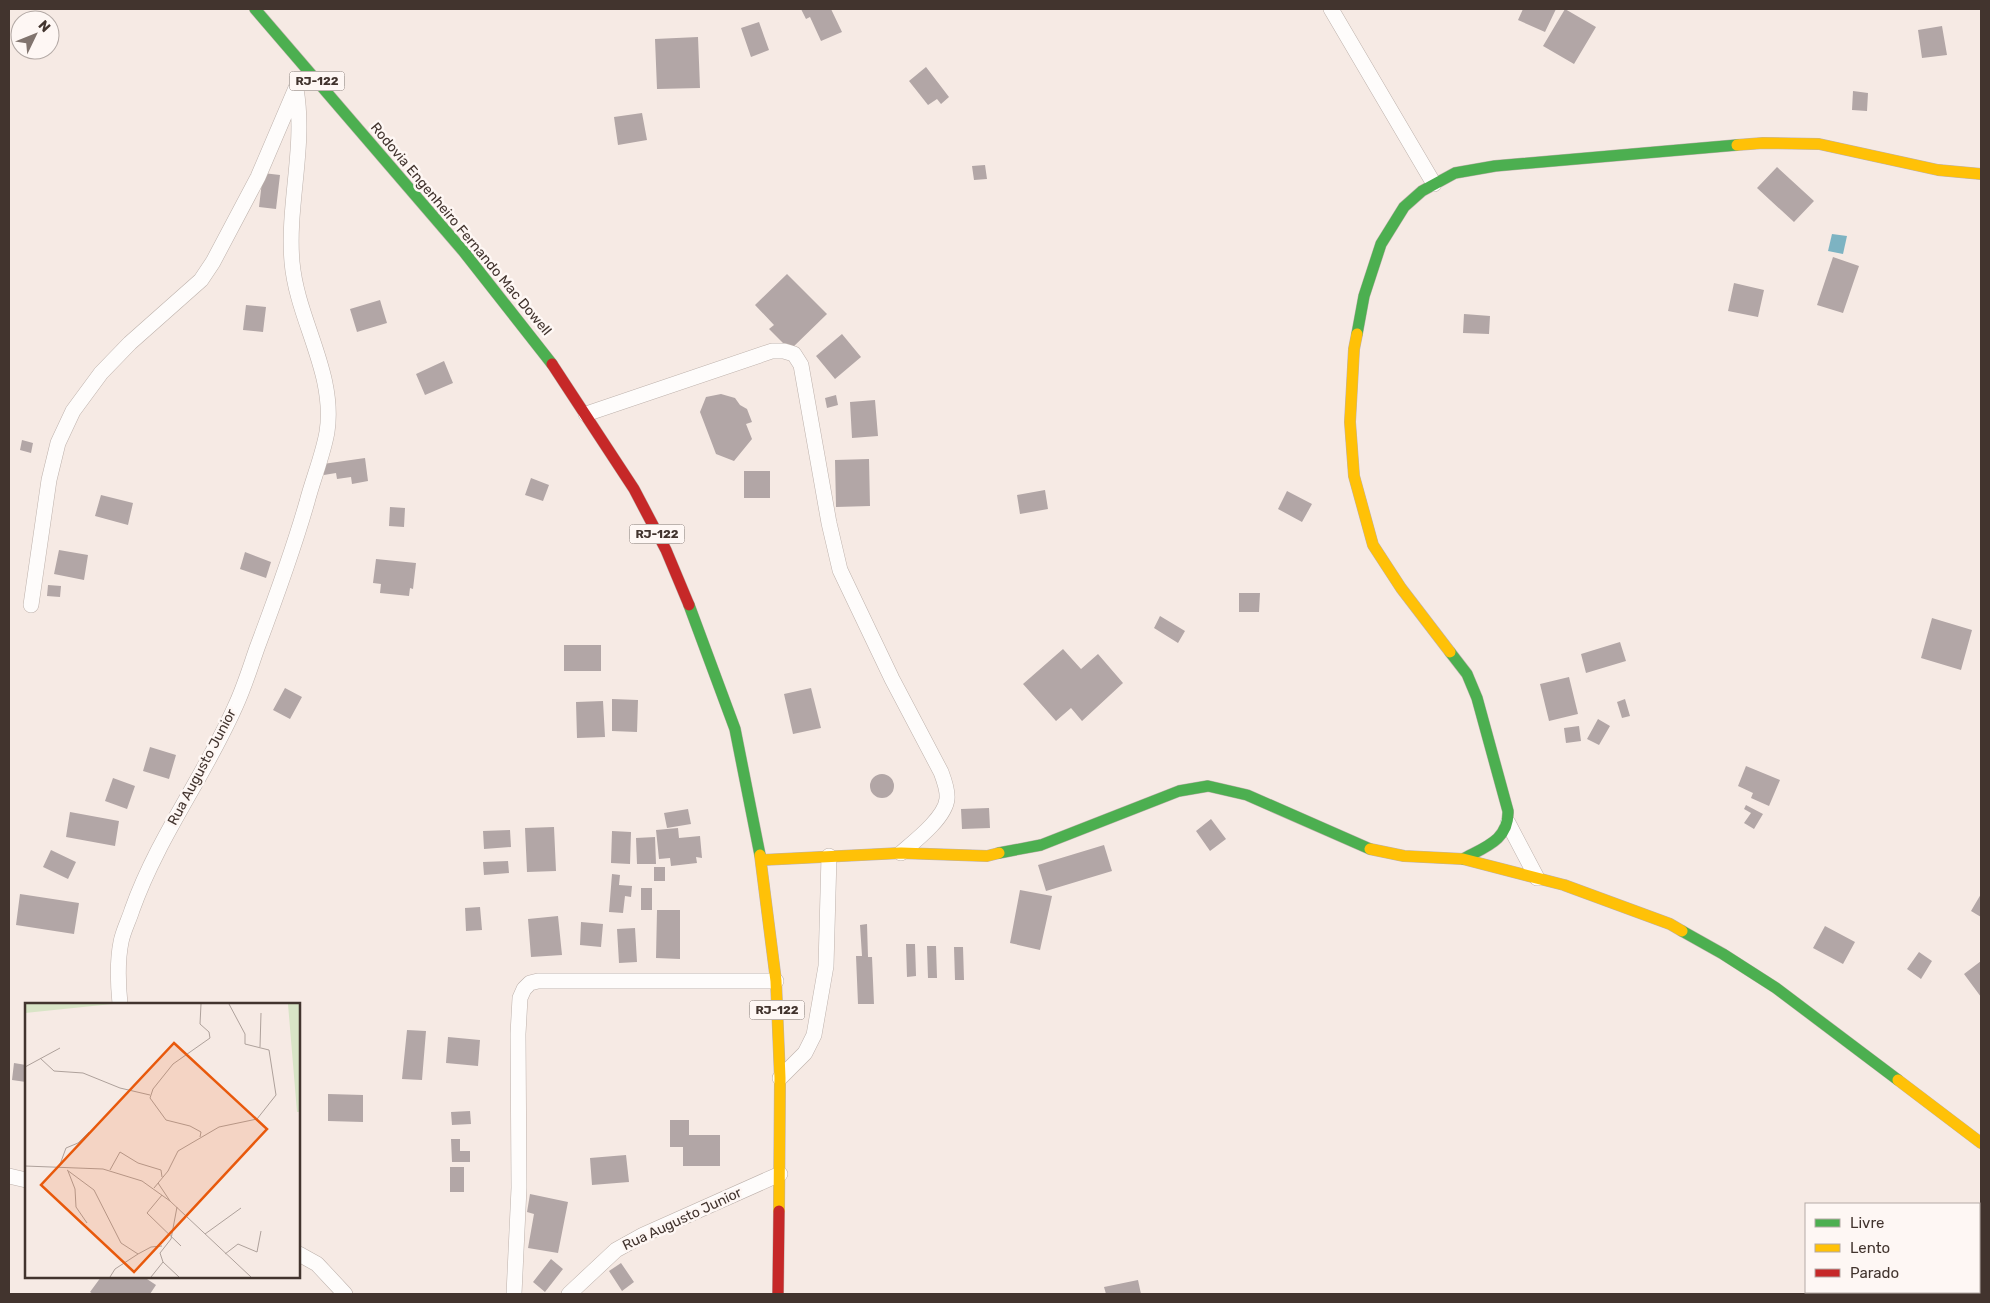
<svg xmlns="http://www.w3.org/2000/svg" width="1990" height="1303" font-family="Rubik,sans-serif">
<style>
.water{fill:#7db3c2}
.building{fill:#b2a6a6}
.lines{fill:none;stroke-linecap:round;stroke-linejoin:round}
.street-casing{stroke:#bdb1ab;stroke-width:16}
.fast-casing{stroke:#bdb1ab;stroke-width:12}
.slow-casing{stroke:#bdb1ab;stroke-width:12}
.jam-casing{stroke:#bdb1ab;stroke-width:12}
.street{stroke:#fefcfb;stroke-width:15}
.fast{stroke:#4caf50;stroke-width:11}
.slow{stroke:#ffc107;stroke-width:11}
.jam{stroke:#c62828;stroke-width:11}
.labels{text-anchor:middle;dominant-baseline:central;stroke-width:5;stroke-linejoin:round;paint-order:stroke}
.shield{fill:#fef7f4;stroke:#7a6e69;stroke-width:1}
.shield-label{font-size:12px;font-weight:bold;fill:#42342e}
.street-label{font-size:14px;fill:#42342e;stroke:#fef7f4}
.inset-road{fill:none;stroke:#aea19b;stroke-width:1}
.view{fill:#e8590c;fill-opacity:0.15;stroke:#e8590c;stroke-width:2.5}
.inset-edge{fill:none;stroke:#42342e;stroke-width:2.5}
</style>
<rect width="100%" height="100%" fill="#f6eae4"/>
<path class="water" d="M1832 234 1847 236 1843 254 1828 251Z"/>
<path class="building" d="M801 9H831L842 32 821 41 810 17 806 19Z
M1523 9H1556L1545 32 1518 20Z
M1565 9 1596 27 1574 64 1543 46Z
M759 22 769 50 751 57 741 28Z
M1942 26 1947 55 1922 58 1918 30Z
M698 37 700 88 657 89 655 39Z
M926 67 949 97 941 104 937 99 928 105 909 81Z
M1853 91 1868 93 1867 111 1852 110Z
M642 113 647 140 618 145 614 117Z
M985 165 987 179 974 180 972 166Z
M1777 167 1814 201 1794 222 1757 188Z
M263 173 280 175 276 209 259 207Z
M1833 257 1859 266 1843 313 1817 305Z
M787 274 827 314 790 350 769 329 774 325 755 305Z
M1734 283 1764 290 1758 317 1728 311Z
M380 300 387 323 357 332 350 309Z
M246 305 266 307 263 332 243 330Z
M1464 314 1490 316 1489 334 1463 333Z
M842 334 861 357 835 379 816 356Z
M444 361 453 383 425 395 416 374Z
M721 394 735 398 740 405 747 409 752 422 746 424 752 439 734 461 716 454 700 412 706 397Z
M836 395 838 405 827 408 825 398Z
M875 400 878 436 852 438 850 402Z
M22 440 33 443 31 453 20 450Z
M365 458 368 481 352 484 351 477 337 479 336 473 324 475 323 464Z
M869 459 870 506 836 507 835 460Z
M744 471H770V498H744Z
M531 478 549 485 543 501 525 495Z
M1045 490 1048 509 1020 514 1017 495Z
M1287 491 1312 504 1302 522 1278 509Z
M101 495 133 503 128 525 95 516Z
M390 507 405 508 404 527 389 526Z
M59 550 88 555 84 580 54 574Z
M245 552 271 562 266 578 240 569Z
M376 559 416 563 413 589 410 588 409 596 380 593 381 584 373 583Z
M48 585 61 586 60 597 47 596Z
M1239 593H1260L1259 612H1239Z
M1160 616 1185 631 1178 643 1154 628Z
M1932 618 1972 630 1961 670 1921 658Z
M1620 642 1626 661 1586 673 1581 654Z
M564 645H601V671H564Z
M1063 649 1081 669 1098 654 1123 683 1082 721 1071 708 1056 721 1023 684Z
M1569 677 1578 714 1549 721 1540 684Z
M285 688 302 697 290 719 273 710Z
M811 688 821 728 793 734 784 694Z
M612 699 638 700 637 732 612 731Z
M1625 699 1630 716 1622 718 1617 702Z
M603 701 605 737 577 738 576 702Z
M1598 719 1610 726 1599 745 1587 739Z
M1579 726 1581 741 1566 743 1564 728Z
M150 747 176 755 169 779 143 771Z
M1746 766 1780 780 1769 806 1751 798 1753 793 1738 786Z
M870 786a12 12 0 1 1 24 0a12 12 0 1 1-24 0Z
M113 778 135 786 127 809 105 801Z
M1746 805 1763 814 1754 829 1744 823 1751 813 1744 809Z
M989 808 990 828 962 829 961 809Z
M688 809 691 824 667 828 664 813Z
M70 812 119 821 115 846 66 837Z
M1211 819 1226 839 1210 851 1196 831Z
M554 827 556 871 527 872 525 828Z
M678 828 679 838 700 836 702 858 696 857 697 863 671 866 670 858 659 859 656 830Z
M510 830 511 847 484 849 483 831Z
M612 831 631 832 630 864 611 863Z
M655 837 656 864H637L636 838Z
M1104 845 1112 871 1046 891 1038 865Z
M51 850 76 862 68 879 43 867Z
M508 861 509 873 484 875 483 862Z
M654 867H665V881H654Z
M612 874 620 875 619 885 632 886 631 897 625 896 623 913 609 912Z
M641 888H652V910H641Z
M1020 890 1052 896 1040 950 1010 943Z
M20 894 79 903 74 934 16 925Z
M1981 894V917L1971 911Z
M480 907 482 930 466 931 465 908Z
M657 910H680V959L656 958Z
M558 916 562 955 531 957 528 919Z
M581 922 603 924 601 947 580 945Z
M867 924 868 957H872L874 1004H858L856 956H862L860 925Z
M1825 926 1855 942 1843 964 1813 948Z
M635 928 637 962 619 963 617 929Z
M906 944H915L916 976 907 977Z
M927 946H936L937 978H928Z
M954 947H963L964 980H955Z
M1919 952 1932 961 1921 979 1907 969Z
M1981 961V997L1964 974Z
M407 1030 426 1031 422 1080 402 1079Z
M448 1037 480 1040 478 1066 446 1063Z
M14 1063 26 1065V1082L12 1080Z
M328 1094 363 1095V1122L328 1121Z
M470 1111 471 1124 452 1125 451 1112Z
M670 1120H689V1135H720V1166H683V1147H670Z
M451 1139H460V1151H470V1162H452Z
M626 1155 629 1182 592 1185 590 1158Z
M450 1167H464V1192H450Z
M530 1194 568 1202 558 1253 528 1248 534 1214 527 1212Z
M551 1259 563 1269 545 1292 533 1282Z
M621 1263 634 1282 622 1291 609 1271Z
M101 1277H144L156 1285 150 1294H93L90 1292Z
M1138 1280 1141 1294H1106L1104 1287Z"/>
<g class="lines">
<g class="street-casing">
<path id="street" d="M1331 9 1434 184
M586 414 772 351H784L794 354 801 365 829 523 840 570 892 679 941 772C944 780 948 790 947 799 945 818 915 841 901 853
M31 605 49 480 58 443 73 411 101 373 130 343 201 280 213 262 258 177 296 88
M1508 823 1537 878
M120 1004C118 984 117 962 121 942 123 931 129 920 132 910 158 837 204 777 235 707 244 688 250 668 257 648 275 600 293 551 307 502 313 479 323 455 327 432 336 373 297 320 292 262 287 205 306 146 296 89
M780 1078 805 1053 814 1035 826 966 829 856
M9 1176 26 1180
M299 1254 317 1264 345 1294
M514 1294 519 1188 518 1034 520 998 524 989 530 983 538 981H776
M569 1294 616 1250 643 1235 780 1174"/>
</g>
<g class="fast-casing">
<path id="fast" d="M255 9 464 252 552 364
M1357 334 1364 296 1381 244 1404 207 1422 191 1455 173 1495 166 1737 145
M689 605 735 729 760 855
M1450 652 1467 674 1477 698 1508 811C1509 840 1485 847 1463 859
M999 853 1041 845 1179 791 1208 786 1247 795 1370 849
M1682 931 1723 954 1776 988 1898 1080"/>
</g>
<g class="slow-casing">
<path id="slow" d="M1737 145 1763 143 1819 144 1938 170 1981 174
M1357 334 1354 349 1350 422 1354 476 1373 545 1401 588 1450 652
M1370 849 1404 856 1463 859 1564 885 1670 924 1682 931
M760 855 776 981 780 1078 779 1211
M761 860 901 853 987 856 999 853
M1898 1080 1981 1143"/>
</g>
<g class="jam-casing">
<path id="jam" d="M552 364 634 489 666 550 689 605
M778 1294 779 1211"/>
</g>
<use href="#street" class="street"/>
<use href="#fast" class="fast"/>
<use href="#slow" class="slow"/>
<use href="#jam" class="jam"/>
</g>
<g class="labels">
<g class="shield">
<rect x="289.5" y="71.5" width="55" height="19" rx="4"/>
<rect x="629.5" y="524.5" width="55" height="19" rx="4"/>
<rect x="749.5" y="1000.5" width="55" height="19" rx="4"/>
</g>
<g class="shield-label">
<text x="317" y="81">RJ-122</text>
<text x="657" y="534">RJ-122</text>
<text x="777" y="1010">RJ-122</text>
</g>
<g class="street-label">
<text transform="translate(461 229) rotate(50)">Rodovia Engenheiro Fernando Mac Dowell</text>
<text transform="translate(202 767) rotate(-62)">Rua Augusto Junior</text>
<text transform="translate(682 1219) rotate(-25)">Rua Augusto Junior</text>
</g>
</g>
<g transform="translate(25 1003)">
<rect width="275" height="275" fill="#f6eae4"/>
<path d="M0 1H87L0 10ZM263 1H275V109H272Z" fill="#d8e4c6"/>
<path class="inset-road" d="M235 44 236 10M15 55 29 68 58 70 95 85 125 92M0 64 35 45M175 134 176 129 165 123 141 117 125 95 128 86 148 61 185 35 184 29 175 21 176 1M0 163 78 166 117 178 145 198 226 274M34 164 41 145 53 140 64 129M42 167 69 187 96 240 113 251 126 244 137 243M85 167 95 149 113 160 136 167 137 174M43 168 50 186 51 204 62 220M133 180 145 198M129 185 143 168 153 148 194 124 232 116 251 92 244 47 220 41V31L204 1M137 192 122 210 156 243M152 204 146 236 135 250 138 259 154 274M180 231 216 205M200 251 213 241 232 249 236 228M85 274 90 266 113 251M126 274 138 259"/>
<path class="view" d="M149 40 242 126 109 269 16 182Z"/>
<rect width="275" height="275" class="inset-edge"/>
</g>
<rect width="1990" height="1303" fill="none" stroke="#42342e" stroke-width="20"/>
<rect x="1805" y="1203" width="175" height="90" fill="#fef7f4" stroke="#b3a9a5"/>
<rect x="1815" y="1219" width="25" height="8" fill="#4caf50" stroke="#b3a9a5"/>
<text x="1850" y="1228" font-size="15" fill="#42342e">Livre</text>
<rect x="1815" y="1244" width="25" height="8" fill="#ffc107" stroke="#b3a9a5"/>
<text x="1850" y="1253" font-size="15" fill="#42342e">Lento</text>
<rect x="1815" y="1269" width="25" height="8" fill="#c62828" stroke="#b3a9a5"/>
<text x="1850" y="1278" font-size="15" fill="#42342e">Parado</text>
<g transform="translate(35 35) rotate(47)"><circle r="24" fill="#fef7f4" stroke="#b3a9a5"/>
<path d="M0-4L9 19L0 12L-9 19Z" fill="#81746e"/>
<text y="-8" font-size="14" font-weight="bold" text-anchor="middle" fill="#42342e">N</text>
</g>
</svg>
